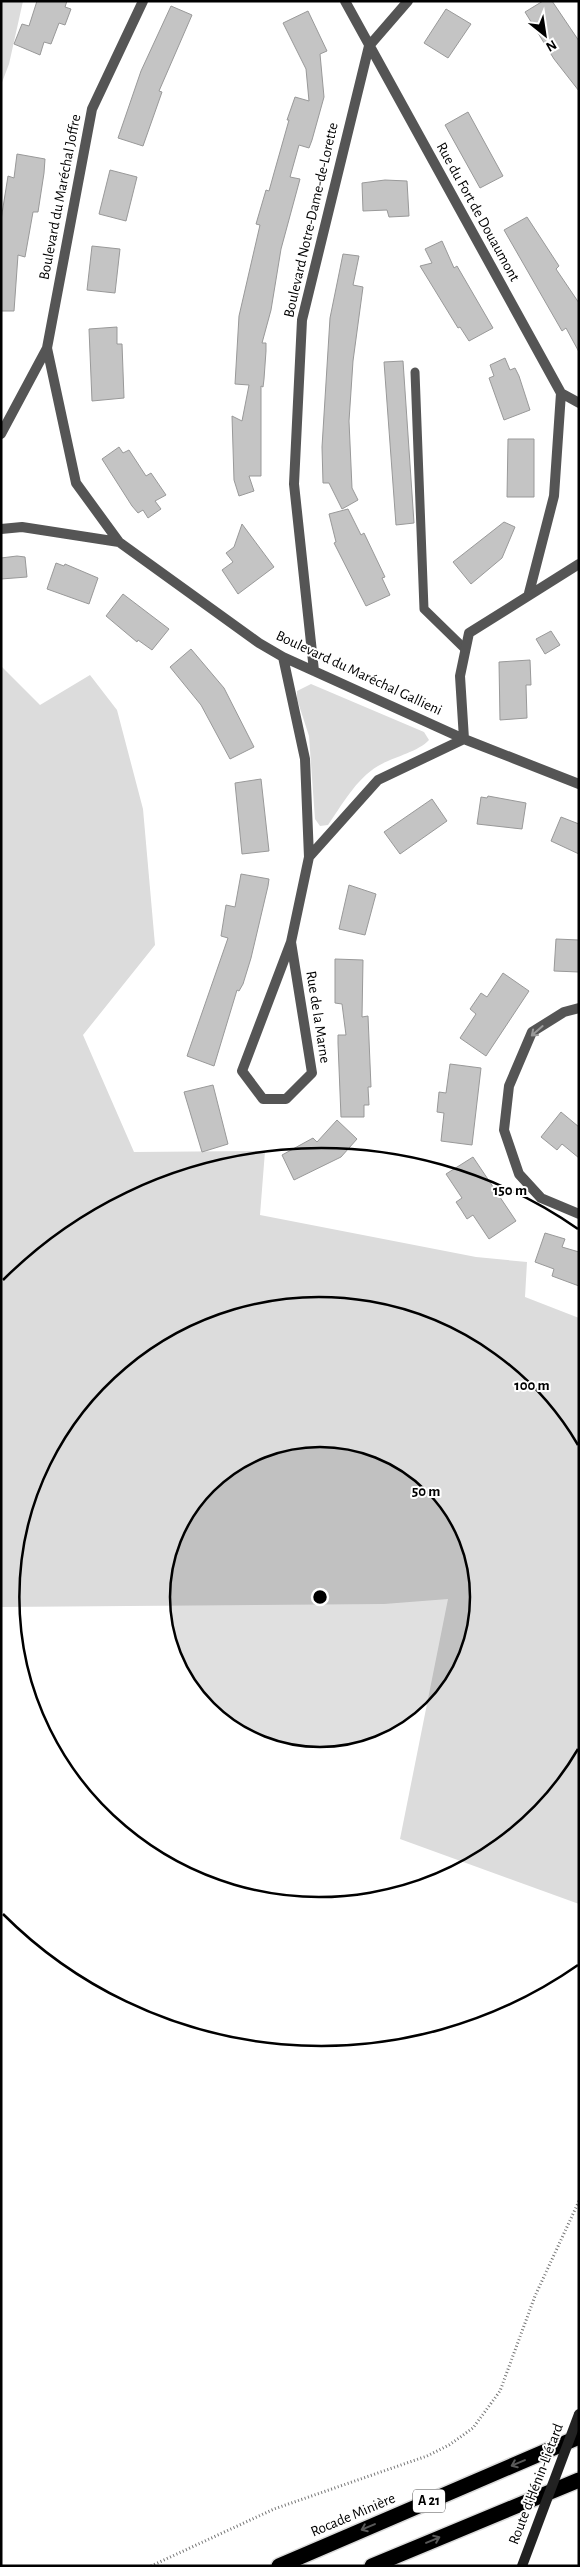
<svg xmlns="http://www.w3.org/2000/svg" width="580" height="2567" font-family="'Alegreya Sans',sans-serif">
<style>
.green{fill:#dcdcdc}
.building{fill:#c4c4c4;stroke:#999}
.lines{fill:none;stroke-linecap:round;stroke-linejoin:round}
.motorway-casing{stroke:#dbdbdb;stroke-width:18}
.path{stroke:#777;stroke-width:3;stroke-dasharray:1 2.5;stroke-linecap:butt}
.service{stroke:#555;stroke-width:9}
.minor{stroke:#555;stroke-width:10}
.motorway{stroke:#000;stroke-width:15}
.secondary-bridge{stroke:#222;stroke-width:10}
.oneway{stroke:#999}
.oneway2{stroke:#595959}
.ring{fill:none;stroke:#000;stroke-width:2.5}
.labels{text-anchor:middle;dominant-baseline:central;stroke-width:4;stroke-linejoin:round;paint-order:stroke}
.shield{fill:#fff;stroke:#4c4c4c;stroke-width:1}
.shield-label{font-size:14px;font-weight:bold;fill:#000}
.street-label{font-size:15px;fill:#000;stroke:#fff}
.centre{fill:#000;stroke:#fff;stroke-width:2.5}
.ring-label{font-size:15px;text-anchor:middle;font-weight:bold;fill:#000;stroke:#fff;stroke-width:4;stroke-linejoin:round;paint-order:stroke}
</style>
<rect width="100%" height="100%" fill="#fff"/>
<path class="green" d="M1 1H23L9 64 1 85Z
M1 666 40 705 90 675 117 710 143 809 155 945 83 1035 134 1152 265 1151 260 1215 476 1257 527 1262 525 1297 579 1318V1904L400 1839 448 1599 384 1604 1 1607Z
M311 684 424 732 429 740C418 752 393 757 378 766 356 779 342 805 328 825L320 826 315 819 309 736 297 699V691Z"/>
<path class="building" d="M37 1H67L65 7 71 9 65 25 59 23 51 44 44 42 40 55 14 44 22 24 29 26Z
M543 1H552L579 41V91L554 59 525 12Z
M171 6 192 15 159 91 162 92 143 146 118 138 141 71Z
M446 9 471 24 448 58 424 43Z
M308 11 327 51 320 54 324 97 312 140 309 148 299 145 290 177 300 179 281 249 271 310 262 343H266V351L264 379 263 387 261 386V476H249L254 491 239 496 234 480 232 416 242 421 249 385 235 384 239 316 260 225 256 224 266 190 269 191 274 173 289 120H287L295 97 309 101 306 69 283 23Z
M468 112 503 176 480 188 445 125Z
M17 154 45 159 44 173 38 212H33L25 257 18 255 14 311H1V220L8 176 14 178Z
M110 170 137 177 126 221 99 214Z
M385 180 407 181 409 216 389 217 387 210 363 211 362 183Z
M527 217 559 266 556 269 579 303V352L566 328 562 331 504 230Z
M442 241 454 268 457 266 493 328 469 341 460 327 458 328 420 266 432 263 425 249Z
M92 246 120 249 115 293 87 290Z
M343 254 359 256 353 285 363 287 353 361 349 421 352 488 358 500 342 509 329 483H323L322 447 330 318Z
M117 327V344H122L124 398 92 401 89 329Z
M505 358 510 370 515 368 519 376 530 410 504 420 489 378 494 376 490 365Z
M403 361 414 523 396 525 384 362Z
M508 439H534V497H507Z
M119 447 123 453 129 450 146 476 151 473 166 495 155 501 161 509 148 518 143 510 138 513 132 506 102 459Z
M348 509 361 535 364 533 385 577 382 578 390 595 366 606 334 543 336 542 329 514Z
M504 522 515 527 502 558 471 584 453 562Z
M242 524 274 567 238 594 222 570 233 562 226 553 234 547Z
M17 556 25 557 27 577 1 579V558Z
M56 563 64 566 65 564 98 578 89 604 47 589Z
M123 594 169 629 152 650 138 640 137 642 106 616Z
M551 631 560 645 545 654 536 639Z
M191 649 224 688 254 747 230 759 201 705 170 667Z
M530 660 531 685H526L527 718 500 720 499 662Z
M261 779 269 851 242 854 235 783Z
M488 796 526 803 522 829 477 824 481 797 487 798Z
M432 799 447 821 400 854 384 832Z
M561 817 579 824V854L551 841Z
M241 874 269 879 268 886 251 958 243 984 239 991 237 990 214 1066 187 1056 228 938 221 936 226 905 235 907Z
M349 885 376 894 365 935 339 929Z
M556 939 579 940V972L554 971Z
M335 959 363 960 362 1017 368 1016 371 1087H368L369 1105H364V1117H341L338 1043V1035H346L342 1004 335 1003Z
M503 973 529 991 486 1056 460 1038 476 1014 470 1009 481 993 487 997Z
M450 1064 481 1068 472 1145 441 1141 444 1113 437 1112 439 1092 446 1093Z
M213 1085 228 1144 202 1152 184 1092Z
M561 1112 579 1127V1158L562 1144 557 1150 541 1137Z
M337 1120 357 1139 341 1157 294 1180 282 1155 313 1138 317 1142Z
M473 1157 516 1221 489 1239 473 1215 467 1219 462 1211 456 1202 462 1198 446 1174Z
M545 1233 565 1239 562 1247 579 1252V1286L552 1276 554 1269 535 1262Z"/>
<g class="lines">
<g class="motorway-casing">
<path id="motorway" d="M279 2566 579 2437
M372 2566 579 2480"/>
</g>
<path class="path" d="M151 2566 274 2509 427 2456 449 2445 473 2428 500 2391 535 2296 579 2201"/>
<path class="service" d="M415 372 424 609 465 649"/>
<path class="minor" d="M345 1 561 393 554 496 529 593
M47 348 76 483 119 542 259 643 283 657 464 739 579 784
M561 393 579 403
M1 434 47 348 92 109 143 1
M1 529 22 527 119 542
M283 657 305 759 309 857 291 942 242 1071 263 1099H286L312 1073 291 942
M314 671 294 484 302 320 369 46 408 1
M309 857 378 780 464 739 460 676 469 633 579 564
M579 1008 564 1012 532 1032 509 1086 504 1130 519 1174 541 1198 579 1214"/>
<use href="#motorway" class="motorway"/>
<path class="secondary-bridge" d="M522 2566 579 2414"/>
</g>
<defs><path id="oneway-shaft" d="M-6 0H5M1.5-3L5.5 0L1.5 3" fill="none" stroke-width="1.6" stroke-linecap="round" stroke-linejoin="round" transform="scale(1.25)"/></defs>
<use class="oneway" href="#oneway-shaft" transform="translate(537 1031) rotate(139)"/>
<g class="oneway2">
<use href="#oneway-shaft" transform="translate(518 2463) rotate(157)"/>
<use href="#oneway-shaft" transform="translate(368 2527) rotate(157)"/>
<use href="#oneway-shaft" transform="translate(433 2540) rotate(-23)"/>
</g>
<circle cx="320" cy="1597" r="150" fill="#000" fill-opacity=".12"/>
<g class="ring">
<circle cx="320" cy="1597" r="150"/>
<path d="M578 1749A300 300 0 1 1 578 1445"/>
<path d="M578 1965A449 449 0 0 1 3 1914M3 1280A449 449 0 0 1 578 1229"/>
</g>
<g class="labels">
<rect class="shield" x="413" y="2489.5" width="32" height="23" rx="4"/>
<g class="shield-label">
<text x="429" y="2501">A 21</text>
</g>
<g class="street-label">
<text transform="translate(60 197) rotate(-79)">Boulevard du Maréchal Joffre</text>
<text transform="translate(478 212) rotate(61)">Rue du Fort de Douaumont</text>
<text transform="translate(311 220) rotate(-77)">Boulevard Notre-Dame-de-Lorette</text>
<text transform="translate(359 673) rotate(25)">Boulevard du Maréchal Gallieni</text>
<text transform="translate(318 1017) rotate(81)">Rue de la Marne</text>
<text transform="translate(536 2484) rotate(-69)">Route d'Hénin-Liétard</text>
<text transform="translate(353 2515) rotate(-23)">Rocade Minière</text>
</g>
</g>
<circle cx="320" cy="1597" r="8" class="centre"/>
<g class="ring-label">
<text x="510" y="1195">150 m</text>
<text x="532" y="1390">100 m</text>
<text x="426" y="1496">50 m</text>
</g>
<rect width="580" height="2567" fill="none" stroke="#000000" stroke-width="5"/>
<g transform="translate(545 35) rotate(150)" stroke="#ffffff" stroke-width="4" paint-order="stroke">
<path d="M0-4L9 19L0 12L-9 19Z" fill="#000000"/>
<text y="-8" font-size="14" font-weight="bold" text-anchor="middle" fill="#000000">N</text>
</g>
</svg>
